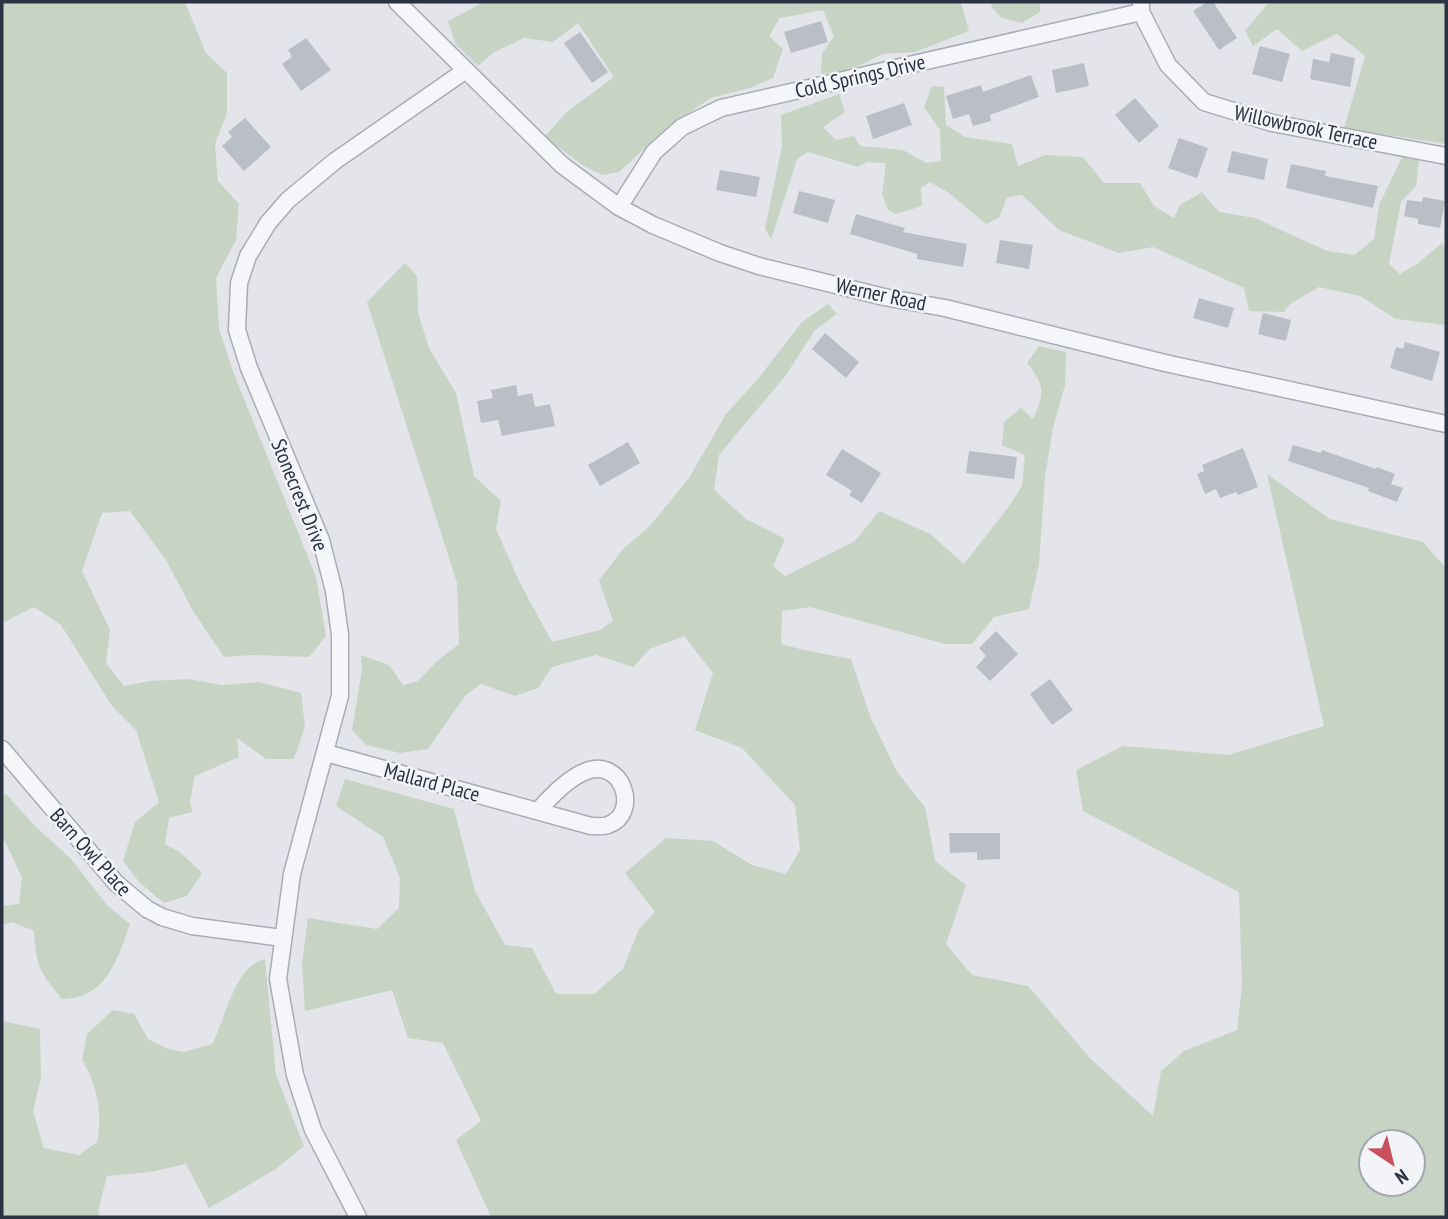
<svg xmlns="http://www.w3.org/2000/svg" width="1448" height="1219" font-family="'PT Sans Narrow',sans-serif">
<style>
.green{fill:#c7d4c4;fill-rule:evenodd}
.building{fill:#babec7}
.lines{fill:none;stroke-linecap:round;stroke-linejoin:round}
.minor-casing{stroke:#a8acb4;stroke-width:19}
.minor{stroke:#f5f6f9;stroke-width:16}
.labels{text-anchor:middle;dominant-baseline:central;stroke-width:5;stroke-linejoin:round;paint-order:stroke}
.street-label{font-size:21px;fill:#2b3242;stroke:#f2f4f8}
</style>
<rect width="100%" height="100%" fill="#e3e5ea"/>
<path class="green" d="M2 2H185L206 53 227 73V113L215 144 218 181 239 204 236 240 216 278 219 329 234 374 316 577 326 636 309 657 252 655 224 657 193 611 166 560 130 511 102 513 82 571 110 630 106 663 124 686 150 681 189 679 222 685 259 682 301 693 305 727 294 759H266L237 738 239 757 195 776 190 801 192 812 169 818 165 844 181 853 202 873 187 896 164 903 140 883 123 861 135 822 159 802 136 730 112 706 61 625 34 607 2 623Z
M484 2H961L969 31 915 52 883 54 850 70 821 74 822 54 834 36 823 10 780 18 769 36 783 49 773 78 750 88 711 98 672 124 619 172 602 175 584 166 544 137 568 111 614 77 578 23 553 42 524 38 493 53 478 66 455 43 448 21Z
M991 2H1040V12L1022 23 1002 18 992 8Z
M1269 2H1446V144L1344 128 1365 56 1337 34 1302 51 1277 29 1253 46 1245 31Z
M932 86 944 87 946 125 965 137 1012 144 1018 166 1045 155 1083 157 1104 183H1140L1154 206 1174 218 1180 205 1202 192 1219 212 1255 218 1327 251 1354 255 1374 239 1379 205 1402 157 1419 160 1416 186 1401 202 1389 264 1400 274 1417 264 1442 243 1446 251V325L1396 319 1360 296 1319 287 1290 304 1284 312 1249 311 1244 288 1153 247 1119 253 1059 230 1022 195 1007 197 999 218 986 224 949 193 930 182 921 188 922 206 896 214 888 210 882 194 886 163 867 162 858 167 808 152 797 159 771 240 765 228 782 146 781 115 839 94 845 112 823 127 836 140 854 136 860 146 903 150 926 163 941 161 940 130 924 107Z
M405 263 417 276 418 312 429 348 456 393 474 476 501 501 496 529 520 583 552 642 600 630 613 621 599 580 624 548 650 526 689 478 726 414 758 379 802 322 828 304 837 314 815 330 786 375 719 455 714 490 746 519 785 539 773 566 785 576 855 541 879 511 930 534 964 564 1007 509 1022 486 1025 455 1002 445 1004 422 1021 408 1033 419C1045 394 1045 385 1027 363L1039 346 1066 352 1065 385 1053 428 1045 477 1039 564 1029 609 994 617 972 644H945L810 607 782 611 781 644 804 650 851 659 870 716 897 772 925 807 935 861 966 885 946 944 972 975 1028 986 1091 1059 1153 1116 1161 1071 1184 1051 1237 1030 1242 985 1239 892 1083 811 1076 770 1123 746 1228 755 1324 726 1267 474 1330 519 1423 542 1446 568V1217H491L456 1140 481 1121 443 1043 408 1038 392 990 305 1011 302 964 308 918 377 929 399 908 400 878 383 837 336 806 345 779 454 809 475 891 505 945 532 948 556 994H594L623 969 639 929 655 912 625 873 666 838 713 841 752 865 786 874 800 850 795 805 742 748 695 730 713 673 684 636 650 649 633 667 596 655 552 667 538 688 515 696 481 684 465 696 428 749 400 753 366 745 352 730 362 670 361 655 389 665 403 685 418 681 437 661 459 644 457 583 367 302ZM1371 1142H1413V1184H1371Z
M2 793 7 795 33 824 71 859 107 905 130 924C118 959 106 999 62 999 39 972 36 965 34 931L12 922 2 925V906L19 904 22 878 2 835Z
M265 959 276 1075 304 1146 276 1169 209 1208 186 1164 150 1172 107 1176 98 1211 100 1217H2V1021L40 1029 41 1078 33 1111 44 1148 79 1155 97 1142C103 1114 97 1084 82 1060L87 1034 113 1010 134 1014 148 1039 168 1049 184 1052 212 1044C226 1019 234 966 265 959Z"/>
<path class="building" d="M1207 2H1213L1237 38 1219 50 1193 11Z
M821 21 828 42 791 53 784 32Z
M580 32 608 72 592 83 564 43Z
M306 38 331 70 301 91 282 64 292 57 288 50Z
M1260 46 1290 54 1282 82 1252 74Z
M1331 53 1355 58 1350 87 1310 79 1313 59 1329 62Z
M1084 63 1089 86 1056 93 1052 70Z
M1031 75 1039 97 990 115 991 121 973 126 969 114 953 119 946 96 981 85 983 92Z
M1135 98 1159 126 1139 143 1115 115Z
M904 103 912 125 873 139 866 116Z
M245 118 271 147 244 171 222 146 232 137 228 132Z
M1179 138 1208 148 1197 178 1168 168Z
M1232 151 1268 159 1264 180 1227 172Z
M1291 164 1326 171 1325 176 1378 186 1373 208 1286 188Z
M720 170 760 177 756 197 716 190Z
M799 191 835 200 828 223 793 213Z
M1423 197 1445 201 1440 228 1418 224V219L1404 216 1407 200 1422 202Z
M856 214 905 228 903 232 967 244 963 267 917 259V254L850 234Z
M1000 240 1033 245 1029 269 996 263Z
M1199 298 1234 308 1228 328 1193 318Z
M1263 313 1291 320 1286 341 1258 334Z
M825 333 859 362 846 378 812 349Z
M1405 342 1440 352 1432 381 1390 368 1396 347 1403 349Z
M516 385 518 396 532 393 535 407 550 404 555 426 502 436 498 420 481 423 477 401 493 398 491 390Z
M628 442 640 463 600 486 588 465Z
M1293 445 1321 453 1322 450 1376 469 1377 467 1395 474 1391 484 1403 488 1397 502 1368 491 1369 488 1288 461Z
M1243 448 1258 487 1238 495 1236 492 1220 498 1216 489 1205 494 1197 474 1204 471 1202 465Z
M842 449 881 473 862 503 849 495 852 491 826 475Z
M969 451 1017 457 1014 479 966 473Z
M996 631 1018 654 990 681 976 667 986 656 979 648Z
M1050 679 1073 710 1052 725 1030 694Z
M949 833H1000V859L977 860V852L950 853Z"/>
<g class="lines">
<g class="minor-casing">
<path id="minor" d="M397 2 562 165 619 207 653 225 720 253 759 266 884 297 945 308 1165 363 1446 424
M1141 3V12L1168 65 1204 102 1272 123 1446 156
M619 207 654 152 682 127 721 108 1141 12
M2 749 116 883 147 909 162 917 192 926 282 938
M326 753 591 826C596 826 603 827 608 825 641 814 623 755 584 772 566 780 550 797 538 811
M358 1217 313 1130 295 1075 278 979 292 874 340 696V635L334 591 321 540 249 368 237 330 239 283 248 256 268 223 288 200 335 161 466 70"/>
</g>
<use href="#minor" class="minor"/>
</g>
<g class="labels">
<g class="street-label">
<text transform="translate(860 76) rotate(-13)">Cold Springs Drive</text>
<text transform="translate(1306 127) rotate(12)">Willowbrook Terrace</text>
<text transform="translate(881 294) rotate(12)">Werner Road</text>
<text transform="translate(300 495) rotate(68)">Stonecrest Drive</text>
<text transform="translate(432 782) rotate(15)">Mallard Place</text>
<text transform="translate(91 852) rotate(48)">Barn Owl Place</text>
</g>
</g>
<rect width="1448" height="1219" fill="none" stroke="#2b3242" stroke-width="7"/>
<g transform="translate(1392 1163) rotate(145)"><circle r="33" fill="#f2f4f8" stroke="#a2a6af" stroke-width="2"/>
<path d="M0-5L12 26L0 18L-12 26Z" fill="#c84f5b"/>
<text y="-10" font-size="19" font-weight="bold" text-anchor="middle" fill="#2b3242">N</text>
</g>
</svg>
